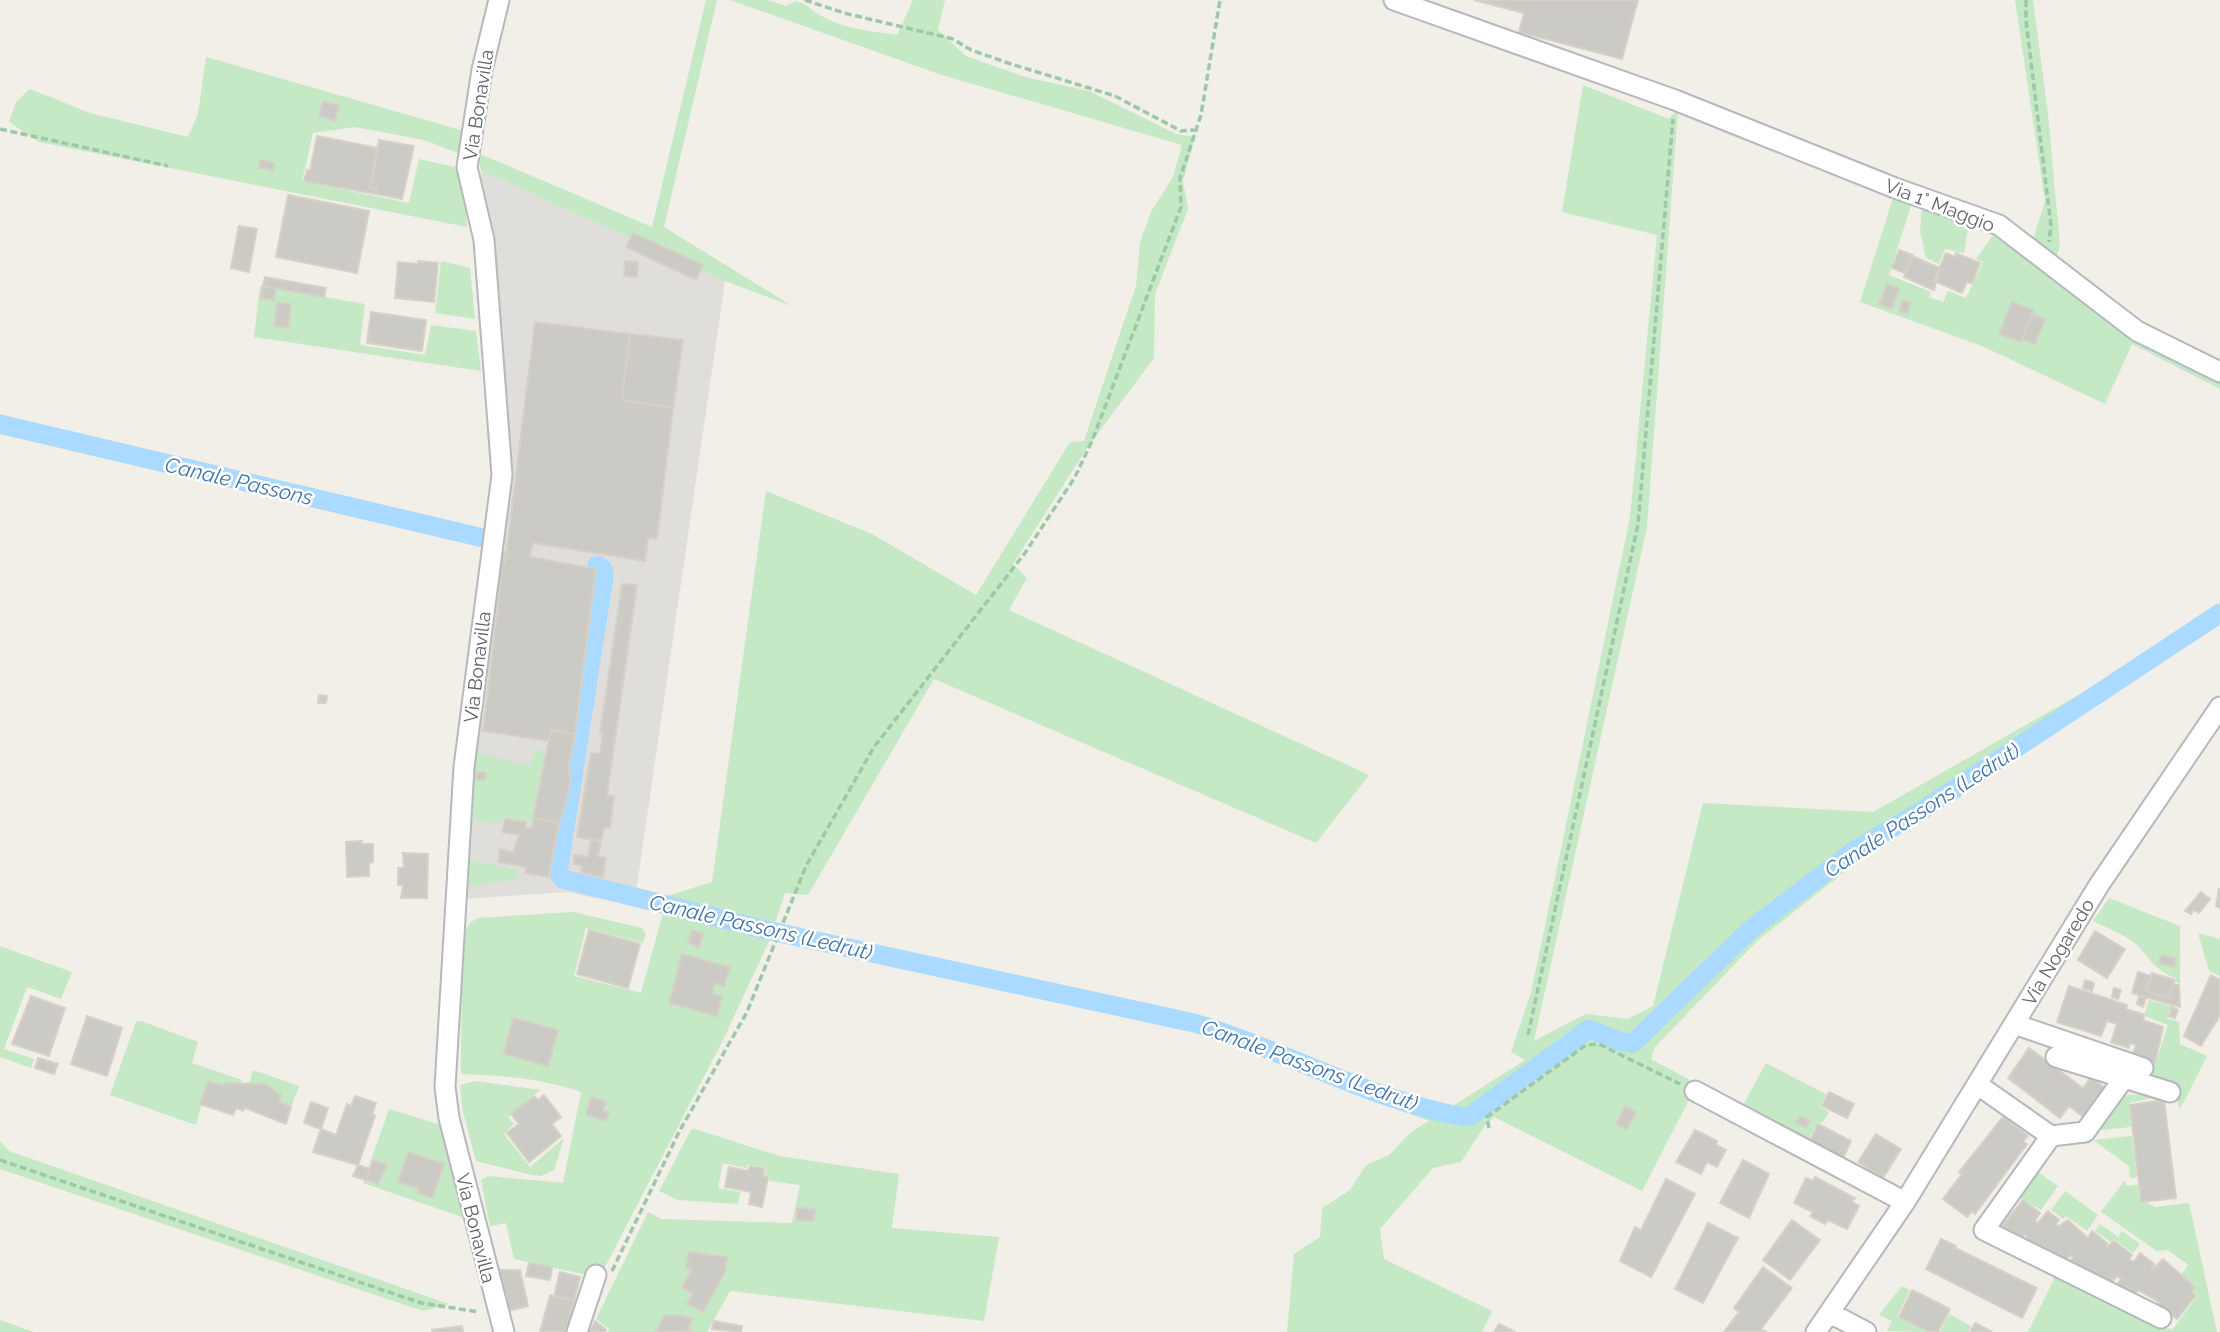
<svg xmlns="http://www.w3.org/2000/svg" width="2220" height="1332" font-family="Raleway,sans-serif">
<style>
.industrial{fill:#e0deda}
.green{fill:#c5e8c5}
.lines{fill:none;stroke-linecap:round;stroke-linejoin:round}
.canal{stroke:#aadaff;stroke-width:19}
.building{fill:#cccac5;stroke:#d6d1c6;stroke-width:2}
.minor-casing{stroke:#b5b8bc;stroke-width:23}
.path{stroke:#9cc7a9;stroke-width:3.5;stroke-dasharray:7 3.5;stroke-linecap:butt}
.minor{stroke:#fff;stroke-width:19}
.labels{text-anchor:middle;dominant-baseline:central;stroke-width:5;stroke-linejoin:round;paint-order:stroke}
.street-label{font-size:19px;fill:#5f6368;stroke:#fff}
.water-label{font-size:21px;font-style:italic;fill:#4174aa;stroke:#fff}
</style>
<rect width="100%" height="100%" fill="#f1efe8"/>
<path class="industrial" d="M481 171 725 281 634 906 567 892 463 899 505 408Z"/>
<path class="green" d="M706 0H717L664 227 792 306 725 281 481 171 478 153 652 227Z
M730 0H767L786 6 796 1C807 4 811 10 820 15 842 29 872 31 897 35L913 0H945L938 30 966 56 1025 77 1089 91 1176 134 1195 137 1183 181 1188 209 1155 294 1154 358 1087 448 1013 564 1027 578 1009 610 1369 775 1316 843 934 679 808 895 785 893 774 927 1193 1016 1416 1102 1448 1109 1525 1060 1511 1052 1531 993 1630 517 1657 235 1562 212 1583 85 1669 119 1678 109 1647 527 1534 1041 1586 1014 1628 1019 1653 1006 1703 803 1873 812 2089 689 2220 606V625L1880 844 1757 941 1655 1047 1651 1059 1697 1084 1642 1191 1494 1117 1486 1124 1461 1162 1433 1168 1380 1229 1384 1259 1492 1311 1482 1332H1287L1294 1254 1320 1237 1322 1208 1350 1190 1366 1165 1389 1155 1411 1132 1429 1121 1191 1029 771 937 724 1038 605 1267 587 1275 514 1259 506 1223 490 1226 481 1180 488 1176 563 1183 581 1092C541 1079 503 1075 461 1074L462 935 471 922 478 918 573 912 642 928 646 934 643 943 586 928 574 976 641 993 663 913 634 906 712 882 766 491 872 534 976 595 1070 442 1084 441 1136 286 1140 242 1152 210 1173 177 1182 145 942 75Z
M2015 0H2033L2048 114 2060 246 2056 258 2033 240 2045 201Z
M206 57 464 131 463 155 424 140 355 127 313 133 302 181 409 203 419 159 463 169 467 227 39 142 9 122 16 102 30 89 90 113 188 137 198 114Z
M1894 195 1912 202 1889 275 1931 292 1929 297 1943 302 1948 291 1966 298 1983 262 1976 259 1993 235 2220 379V389L2132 344 2105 404 1982 346 1860 302Z
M1922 205 1969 222 1964 253 1945 249 1939 264 1926 258 1920 231Z
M441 261 470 268 475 319 435 313Z
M260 286 365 304 360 345 425 355 431 325 476 331 481 371 254 337Z
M0 420 483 533 482 547 0 434Z
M535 749 545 751 531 822 502 817 500 824 479 821 470 814 474 751 530 766Z
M465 859 518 870 516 879 470 886 466 884Z
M2109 898 2180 926V984L2176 982V978C2157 972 2151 960 2138 946 2127 935 2106 928 2093 921Z
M2198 933 2220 939V976L2209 971Z
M0 946 72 972 61 999 27 987 4 1049 34 1059 31 1068 0 1057Z
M2149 1000 2171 1006 2167 1018 2179 1022 2180 1044 2207 1056 2180 1109 2173 1086 2150 1079 2168 1025 2147 1017 2145 1013Z
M141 1021 198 1042 192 1063 242 1080 240 1085 224 1083V1086L208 1081 196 1125 110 1095 136 1022Z
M1766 1063 1826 1094 1820 1107 1829 1112 1822 1123 1818 1122 1807 1142 1742 1107Z
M253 1070 299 1086 291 1107 279 1101 281 1095 265 1084H249Z
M476 1081 540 1090 508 1117 514 1124 504 1134 530 1167 564 1138 554 1170 541 1176 532 1175 476 1161 463 1112 460 1085Z
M2144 1094 2153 1098 2129 1103 2131 1127 2093 1131 2117 1096Z
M389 1109 444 1126 465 1218 363 1183Z
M692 1128 779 1156 899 1174 892 1228 999 1237 984 1321 730 1291 707 1332H608L609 1329 596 1319 648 1212 662 1219 792 1223 800 1185 769 1181 770 1176 765 1175 766 1168 748 1164 746 1168 723 1163 718 1188 740 1192 738 1204 678 1200 659 1191Z
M2132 1136 2137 1177 2130 1178 2129 1166 2093 1140Z
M0 1141 9 1151 449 1304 423 1311 0 1169Z
M2036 1171 2058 1186 2041 1210 2017 1196Z
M2125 1180 2126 1186 2138 1185 2139 1198 2155 1207 2189 1203 2217 1332H2028L2056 1275 2172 1330 2198 1295 2193 1290 2196 1286 2181 1275 2188 1265 2168 1250 2157 1251 2101 1212Z
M2065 1191 2098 1215 2087 1231 2066 1216 2063 1219 2051 1210Z
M2100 1224 2118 1237 2122 1231 2140 1244 2133 1253 2114 1239 2111 1242 2095 1231Z
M1902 1286 1910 1290 1897 1317 1926 1332 1887 1331 1892 1321 1879 1315Z
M1949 1314 1971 1326 1968 1332H1940Z
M0 1320 34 1332H0Z"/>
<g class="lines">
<path class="canal" d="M0 424 479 537
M597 565 603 569 604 577 558 873 563 879 766 930 1194 1023C1285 1050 1370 1100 1464 1117L1470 1116 1589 1029 1622 1042 1633 1043 1751 929 1856 849 1921 811 2220 613"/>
</g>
<path class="building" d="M1474 0H1638L1622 59 1519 32 1524 13Z
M323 101 339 106 335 121 319 116Z
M317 136 378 148 370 188 377 189 376 194 304 181 307 170 310 171Z
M379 140 414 146 402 199 376 194 377 189 370 188Z
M260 160 274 163 273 170 259 168Z
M288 195 369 211 357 273 276 257Z
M239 226 257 229 249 272 231 268Z
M633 233 703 265 696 280 626 247Z
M1899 250 1913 255 1905 273 1892 268Z
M1946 253 1955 257 1956 253 1980 263 1972 283 1967 282 1962 293 1934 281Z
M1912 256 1940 268 1934 290 1904 277Z
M418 261 438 263 434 302 395 298 398 262 418 264Z
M625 261 638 262 637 277 624 276Z
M265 277 326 288 324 297 263 286Z
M1887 284 1899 289 1892 309 1879 304Z
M263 286 276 288 274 300 261 298Z
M1903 300 1911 302 1907 314 1899 311Z
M2012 302 2034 310 2021 342 1999 334Z
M277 303 291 304 288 328 274 326Z
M371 312 426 320 422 351 367 343Z
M2032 314 2045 319 2035 344 2022 339Z
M535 322 630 334 622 400 673 408 657 539 648 538 645 561 533 543 530 557 596 569 575 734 551 730 549 741 483 731 501 579H494L497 562 505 563Z
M630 334 683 340 673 408 622 400Z
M498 550 506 552 505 563 497 562Z
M622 584 637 585 607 795 614 796 610 828H604L601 841 577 837 591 753 600 754 603 733H600Z
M319 695 327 696 326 703H318Z
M551 730 575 734 568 773 571 774 568 794 558 827 559 823 533 818Z
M477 772 486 773 484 781 476 780Z
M533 818 559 823 549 877 525 873 526 867 498 862 500 849 513 852 519 835 502 832 505 819 526 822 525 827 532 828Z
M591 839 601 841 598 857 606 858 603 877 581 873 582 866 573 864 574 855 588 857Z
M362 841V844H373V862L369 863V876L347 877 346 842Z
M403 853 428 854 427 898H401L403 885H398V868H404Z
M2219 889H2220V908L2216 906Z
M2201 892 2210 899 2199 913 2194 910 2191 914 2185 911Z
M589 930 640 944 628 988 577 974Z
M692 930 703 933 699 947 688 943Z
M2095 931 2125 949 2107 978 2078 960Z
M682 954 730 967 724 987 715 983 712 994 722 996 717 1016 669 1003Z
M2161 955 2176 958 2174 967 2159 963Z
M2138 972 2151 976 2146 991 2169 998 2173 984 2179 985 2180 1007 2132 993Z
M2152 973 2175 980 2169 998 2146 991Z
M2211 975 2220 980V1015L2201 1046 2184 1036Z
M2085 980 2094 983 2092 991 2083 988Z
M2069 986 2127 1005 2126 1009 2145 1015 2143 1020 2163 1027 2155 1063 2132 1056 2136 1045 2130 1043 2129 1048 2111 1042 2117 1024 2107 1021 2101 1036 2057 1022Z
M2114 988 2121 990 2118 999 2112 997Z
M31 996 65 1008 49 1056 12 1044Z
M2139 996 2146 998 2143 1007 2137 1004Z
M2172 1007 2178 1010 2175 1018 2169 1016Z
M87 1016 122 1028 107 1076 71 1064Z
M513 1018 558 1030 548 1066 504 1054Z
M2029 1048 2083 1088 2091 1077 2107 1090 2086 1119 2069 1106 2060 1118 2008 1078Z
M38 1058 58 1064 54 1074 35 1068Z
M208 1081 224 1086V1083L265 1084 281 1095 279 1101 291 1107 286 1124 245 1108 243 1111 236 1108 233 1115 200 1104Z
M1829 1092 1854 1104 1847 1118 1822 1106Z
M544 1095 561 1117 552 1124 561 1136 529 1162 507 1133 519 1124 511 1114 534 1096 538 1100Z
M355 1096 376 1103 372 1114 375 1116 358 1165 313 1152 321 1129 336 1135 347 1104 351 1106Z
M591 1097 606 1102 603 1111 609 1112 606 1121 586 1115Z
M2164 1100 2176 1198 2141 1202 2130 1105Z
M311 1102 328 1108 321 1129 304 1123Z
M1625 1106 1636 1112 1627 1130 1616 1124Z
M1800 1116 1810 1121 1806 1128 1796 1123Z
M2003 1117 2028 1136 2023 1141 2027 1144 1975 1214 1972 1211 1967 1217 1943 1199 1962 1174 1959 1172Z
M1818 1124 1851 1141 1843 1158 1810 1141Z
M1695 1130 1717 1141 1716 1145 1726 1150 1717 1167 1707 1162 1701 1174 1676 1162Z
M1876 1134 1901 1149 1883 1178 1858 1162Z
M408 1152 444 1164 432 1198 418 1193 419 1189 398 1182Z
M373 1160 387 1165 378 1184 366 1180Z
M1743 1160 1769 1174 1749 1218 1720 1203Z
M358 1165 370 1169 366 1180 353 1176Z
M750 1166 764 1169 763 1176 768 1177 762 1207 749 1204 751 1192 725 1187 729 1167 748 1171Z
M1815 1177 1855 1198 1852 1202 1859 1206 1847 1229 1828 1220 1825 1224 1810 1216 1813 1212 1794 1203 1806 1178 1813 1181Z
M1666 1179 1695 1194 1651 1277 1620 1261 1635 1227 1641 1230Z
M2023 1200 2040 1213 2035 1221 2038 1223 2048 1211 2059 1220 2056 1224 2059 1226 2068 1220 2088 1238 2092 1231 2107 1243 2106 1248 2114 1241 2132 1255 2129 1259 2134 1262 2140 1253 2154 1264 2151 1271 2163 1259 2195 1287 2192 1292 2196 1295 2177 1319 2157 1304 2159 1302 2138 1290 2133 1297 2117 1285 2121 1279 2117 1276 2109 1286 2070 1261 2073 1257 2070 1255 2065 1263 2044 1247 2041 1251 2025 1239 2028 1236 2025 1234 2020 1241 2001 1227Z
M797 1208 815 1209 814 1221 797 1220Z
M1792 1220 1820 1240 1790 1280 1763 1260Z
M1708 1223 1738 1238 1703 1303 1675 1289Z
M1941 1239 1956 1246 1955 1248 2037 1288 2022 1318 1926 1269Z
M689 1252 727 1257 725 1272 703 1312 687 1304 693 1294 682 1287 692 1269 686 1268Z
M529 1263 552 1267 550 1280 526 1276Z
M1763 1267 1792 1288 1761 1329 1766 1332H1724L1739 1312 1734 1308Z
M500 1270H520L528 1306 509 1311Z
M560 1272 580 1277 574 1301 554 1296Z
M1912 1290 1950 1309 1938 1332H1929L1899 1317Z
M550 1295 574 1301 565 1332H540Z
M673 1315 693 1318 688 1330 693 1332H656L664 1316Z
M595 1321 606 1330 605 1332H590Z
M714 1321 742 1326 741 1332 712 1329Z
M1975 1323 1992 1332H1970Z
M1499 1324 1515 1332H1494Z
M462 1326 463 1332H432V1330Z"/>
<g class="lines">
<g class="minor-casing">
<path id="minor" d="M499 0 482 70 467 167 484 240 502 475 464 767 445 1087 449 1118 504 1332
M1394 0 1675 100 1895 188 1999 225 2137 331 2220 372
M2014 1024 2143 1068
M2056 1057 2170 1092
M1978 1085 2051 1136 1984 1230 2161 1318
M1695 1091 1905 1202
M2051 1136 2085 1132 2124 1078
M1830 1313 1866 1332
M577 1332 596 1275
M1816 1332 1905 1202 2099 885 2220 707"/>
</g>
<path class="path" d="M805 0 844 13 953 39 971 50 1008 63 1115 96 1181 131 1194 130
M2026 0V21L2051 226 2049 242
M0 129 168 166
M1528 1035 1638 524 1673 119
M1489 1128 1487 1117 1586 1045 1599 1044 1680 1084
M0 1160 421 1303 479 1312
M612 1271 679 1132 747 1012 806 866 874 747 1025 553 1075 477 1092 441 1181 207 1180 178 1201 115 1220 0"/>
<use href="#minor" class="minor"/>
</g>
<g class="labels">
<g class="street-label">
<text transform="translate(478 105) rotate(-81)">Via Bonavilla</text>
<text transform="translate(1940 205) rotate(21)">Via 1° Maggio</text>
<text transform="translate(477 667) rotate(-83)">Via Bonavilla</text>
<text transform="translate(2058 952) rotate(-59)">Via Nogaredo</text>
<text transform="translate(476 1228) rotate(76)">Via Bonavilla</text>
</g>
<g class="water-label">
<text transform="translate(239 481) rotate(13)">Canale Passons</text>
<text transform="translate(1922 810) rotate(-33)">Canale Passons (Ledrut)</text>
<text transform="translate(761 927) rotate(13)">Canale Passons (Ledrut)</text>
<text transform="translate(1310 1065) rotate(20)">Canale Passons (Ledrut)</text>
</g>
</g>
</svg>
